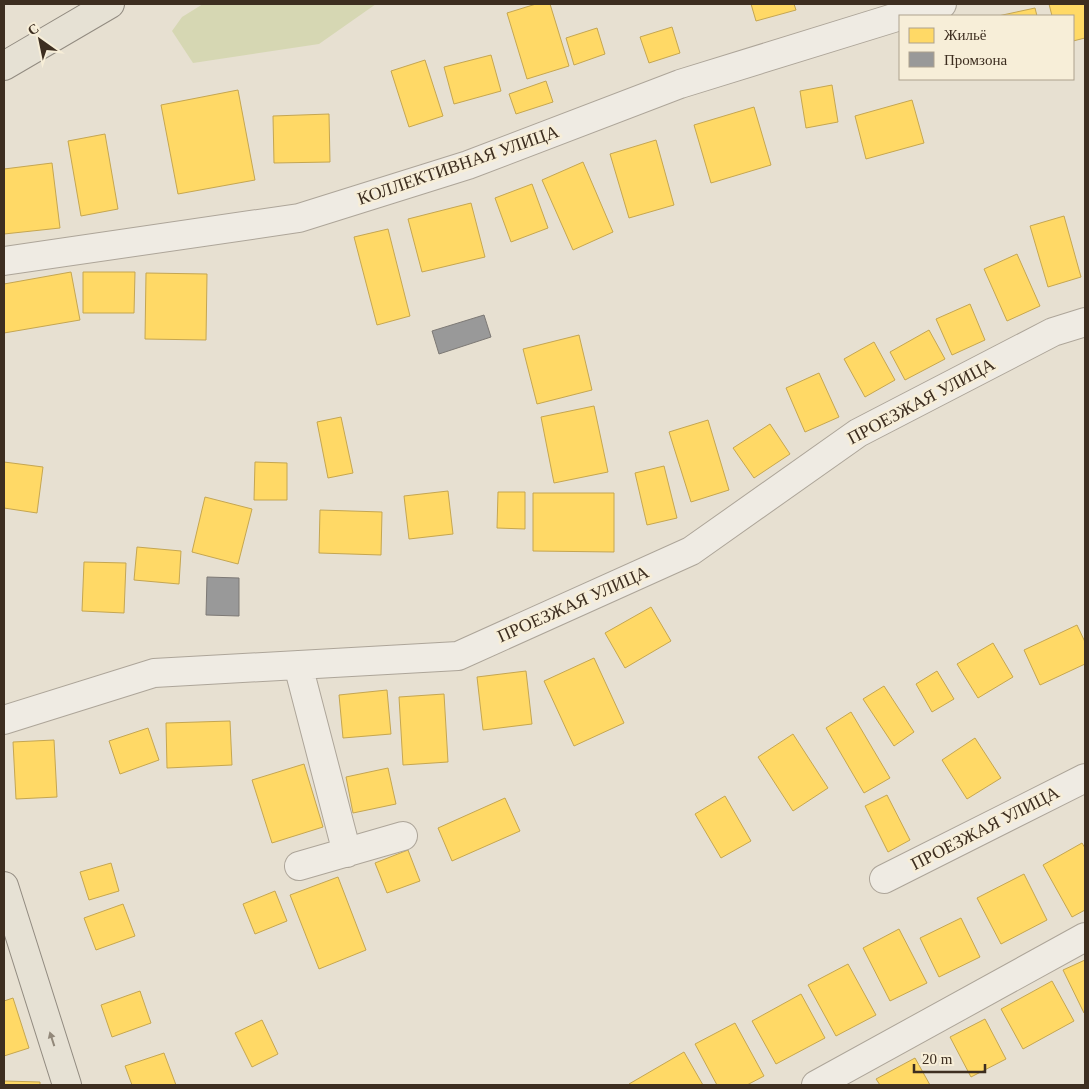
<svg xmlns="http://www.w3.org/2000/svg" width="1089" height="1089" font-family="'Times New Roman',serif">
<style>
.green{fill:#d6d7b3}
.homes{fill:#ffd966;stroke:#c5a651}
.industry{fill:#999;stroke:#7d7975}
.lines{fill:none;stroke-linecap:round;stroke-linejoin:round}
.minor-casing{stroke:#ada599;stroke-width:30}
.major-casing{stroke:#928b80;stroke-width:30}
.minor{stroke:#efebe3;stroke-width:28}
.major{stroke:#e6e1d4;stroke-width:28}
.oneway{fill:#92887a}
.labels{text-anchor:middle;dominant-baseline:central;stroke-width:5;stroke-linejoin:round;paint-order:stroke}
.street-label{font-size:18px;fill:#3d2e20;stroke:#f7eed8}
</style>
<rect width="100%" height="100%" fill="#e7e0d1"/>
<path class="green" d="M203 4H376L319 44 193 63 172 31 182 17Z"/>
<path class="homes" d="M536 4H550L569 66 527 79 507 13Z
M751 4H794L796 10 756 21Z
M1049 4H1085V38L1073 41V16H1052Z
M1035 8 1037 16H998Z
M672 27 680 53 649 63 640 37Z
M597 28 605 54 574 65 566 38Z
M491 55 501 91 454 104 444 67Z
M425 60 443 116 409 127 391 71Z
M546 81 553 102 516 114 509 94Z
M832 85 838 122 806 128 800 91Z
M238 90 255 180 178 194 161 105Z
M912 100 924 143 866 159 855 116Z
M754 107 771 165 711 183 694 125Z
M329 114 330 162 274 163 273 116Z
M105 134 118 209 81 216 68 141Z
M656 140 674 205 629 218 610 154Z
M583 162 613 232 573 250 542 180Z
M52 163 60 228 4 234V169Z
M532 184 548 228 511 242 495 198Z
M471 203 485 257 422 272 408 219Z
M1064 216 1081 277 1048 287 1030 226Z
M388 229 410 316 377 325 354 237Z
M1017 254 1040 306 1007 321 984 269Z
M71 272 80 320 4 333V284Z
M83 272H135L134 313H83Z
M146 273 207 274 206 340 145 339Z
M970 304 985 340 952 355 936 319Z
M929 330 945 359 905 380 890 352Z
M579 335 592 390 537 404 523 349Z
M874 342 895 380 865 397 844 359Z
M819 373 839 417 805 432 786 388Z
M594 406 608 472 554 483 541 417Z
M341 417 353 473 328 478 317 422Z
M708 420 729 490 691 502 669 432Z
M770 424 790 454 754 478 733 448Z
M4 462 43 467 37 513 4 508Z
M255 462 287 463V500H254Z
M664 466 677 518 647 525 635 473Z
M448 491 453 534 409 539 404 496Z
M498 492H525V529L497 528Z
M533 493H614V552L533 551Z
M205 497 252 509 238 564 192 552Z
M320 510 382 512 381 555 319 553Z
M137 547 181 551 179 584 134 580Z
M84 562 126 563 124 613 82 611Z
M651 607 671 641 625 668 605 633Z
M1077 625 1085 642V664L1040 685 1024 650Z
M993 643 1013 677 978 698 957 664Z
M594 658 624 723 574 746 544 681Z
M526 671 532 724 483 730 477 677Z
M937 671 954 699 932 712 916 684Z
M884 686 914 732 894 746 863 699Z
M387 690 391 734 343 738 339 695Z
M444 694 448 762 403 765 399 697Z
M851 712 890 778 864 793 826 728Z
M230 721 232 765 167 768 166 723Z
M148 728 159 760 120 774 109 741Z
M793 734 828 788 793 811 758 757Z
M975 738 1001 778 967 799 942 760Z
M54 740 57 797 16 799 13 742Z
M304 764 323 827 272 843 252 780Z
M388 768 396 804 353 813 346 777Z
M887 795 910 840 888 852 865 806Z
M725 796 751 841 721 858 695 814Z
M505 798 520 831 452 861 438 828Z
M1082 843 1085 848V910L1072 917 1043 865Z
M408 850 420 881 387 893 375 863Z
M111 863 119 891 89 900 80 872Z
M1024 874 1047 920 1001 944 977 898Z
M338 877 366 950 319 969 290 895Z
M275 891 287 921 255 934 243 904Z
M123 904 135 936 96 950 84 918Z
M961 918 980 957 939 977 920 938Z
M899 929 927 983 890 1001 863 948Z
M1085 960V1013H1084L1063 970Z
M848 964 876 1015 836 1036 808 985Z
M1052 981 1074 1021 1023 1049 1001 1009Z
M140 991 151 1023 112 1037 101 1005Z
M801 994 825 1038 776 1064 752 1021Z
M13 998 29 1048 4 1056V1001Z
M985 1019 1006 1059 971 1077 950 1037Z
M262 1020 278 1054 252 1067 235 1033Z
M735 1023 764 1076 747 1085H717L695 1044Z
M684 1052 703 1085H630L629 1084Z
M164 1053 176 1085H132L125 1066Z
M915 1058 930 1085H880L876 1079Z
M4 1081 40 1082V1085H4Z"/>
<path class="industry" d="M484 315 491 337 439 354 432 331Z
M207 577 239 578V616L206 615Z"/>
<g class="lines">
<g class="minor-casing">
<path id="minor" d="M901 16 942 4
M4 261 299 218 468 165 680 84 900 16
M298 665 347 853
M4 720 154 673 458 656 691 551 858 433 1053 332 1085 322
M299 866 403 836
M884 879 1085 778
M816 1085 1085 937"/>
</g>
<g class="major-casing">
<path id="major" d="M4 66 110 4
M4 886 67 1085"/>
</g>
<use href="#minor" class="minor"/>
<use href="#major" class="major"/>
</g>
<defs><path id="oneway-solid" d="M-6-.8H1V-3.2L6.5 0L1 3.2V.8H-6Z" transform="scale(1.25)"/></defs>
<use class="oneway" href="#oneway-solid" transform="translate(52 1039) rotate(-108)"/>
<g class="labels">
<g class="street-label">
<text transform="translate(458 165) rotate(-19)">КОЛЛЕКТИВНАЯ УЛИЦА</text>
<text transform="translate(921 401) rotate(-28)">ПРОЕЗЖАЯ УЛИЦА</text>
<text transform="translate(573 604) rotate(-24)">ПРОЕЗЖАЯ УЛИЦА</text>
<text transform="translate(985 828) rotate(-27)">ПРОЕЗЖАЯ УЛИЦА</text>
</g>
</g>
<rect width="1089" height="1089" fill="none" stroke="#3d2e20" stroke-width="10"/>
<rect x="899" y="15" width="175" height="65" fill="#f7eed8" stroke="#ada18e"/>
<rect x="909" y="28" width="25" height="15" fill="#ffd966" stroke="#ada18e"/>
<text x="944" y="40" font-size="15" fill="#3d2e20">Жильё</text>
<rect x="909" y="52" width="25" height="15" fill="#999999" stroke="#ada18e"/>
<text x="944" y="65" font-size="15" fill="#3d2e20">Промзона</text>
<g transform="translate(40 40) rotate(327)" stroke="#f7eed8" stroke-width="4" paint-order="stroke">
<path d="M0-4L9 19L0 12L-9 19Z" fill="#3d2e20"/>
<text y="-8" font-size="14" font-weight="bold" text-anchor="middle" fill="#3d2e20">С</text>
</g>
<path d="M914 1064v8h71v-8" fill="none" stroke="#3d2e20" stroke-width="2.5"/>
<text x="922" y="1064" font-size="15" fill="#3d2e20" stroke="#f7eed8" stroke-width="4" paint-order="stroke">20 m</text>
</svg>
